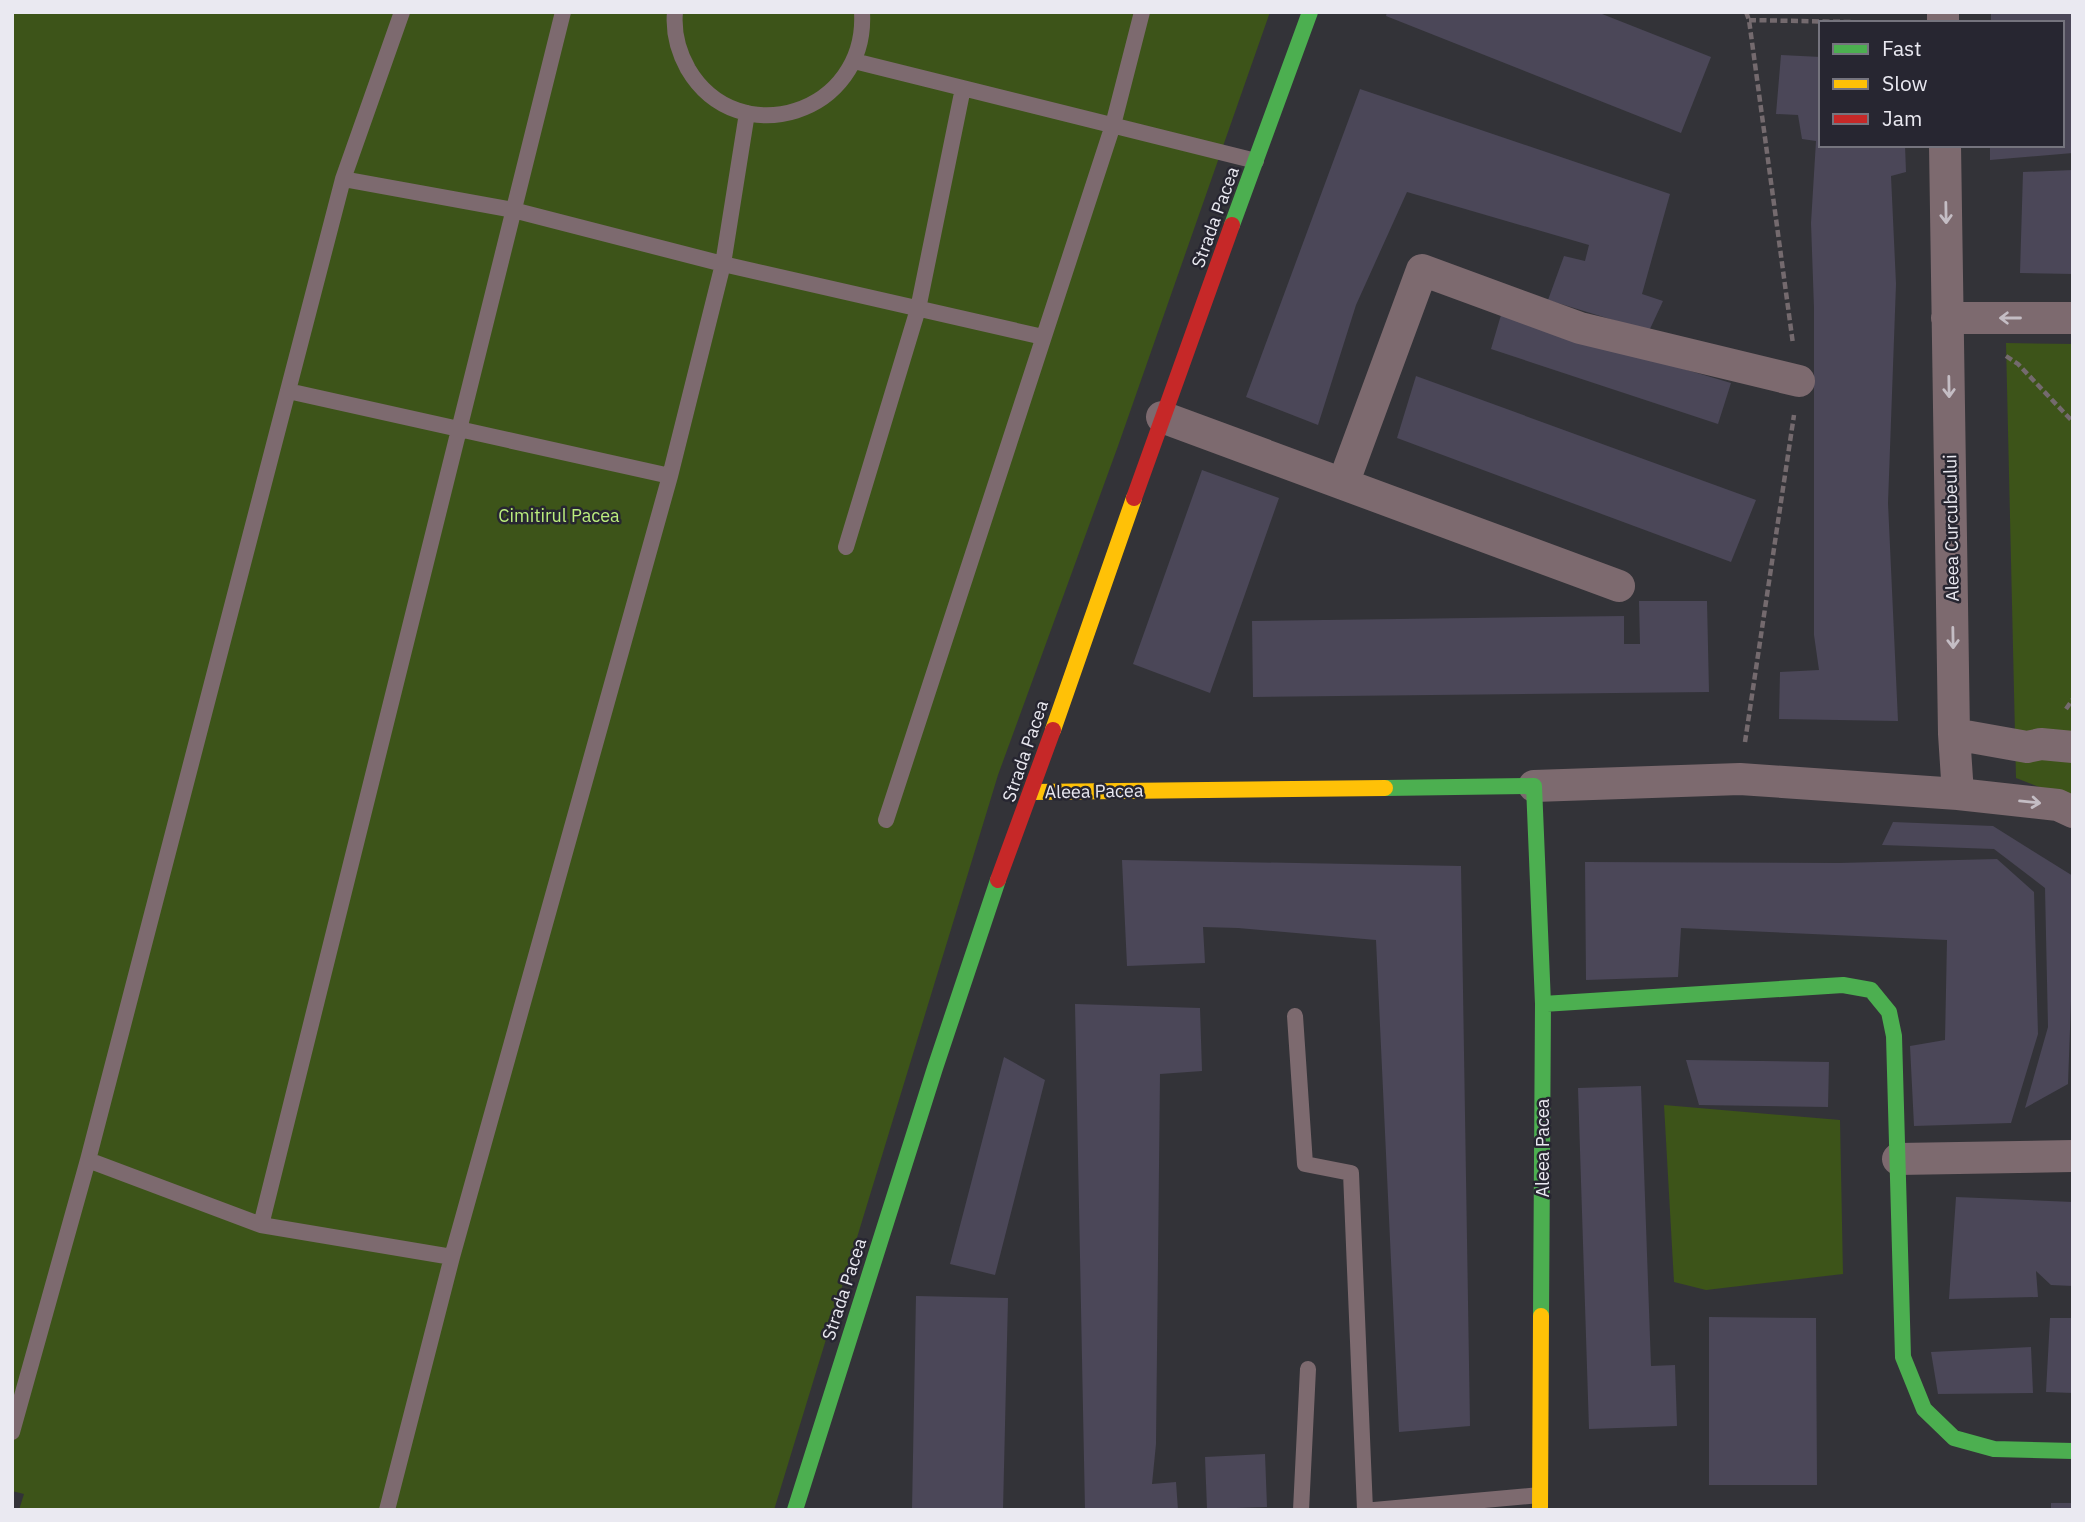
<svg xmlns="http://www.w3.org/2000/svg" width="2085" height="1522" font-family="'IBM Plex Sans',sans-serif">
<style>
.green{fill:#3d5419}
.building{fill:#4b4758}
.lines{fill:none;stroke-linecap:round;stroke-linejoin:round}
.path{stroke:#746a6e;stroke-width:4.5;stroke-dasharray:7 3.5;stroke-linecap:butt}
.lane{stroke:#7d6a6f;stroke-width:16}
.street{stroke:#7d6a6f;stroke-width:32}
.fast{stroke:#4caf50;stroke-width:16}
.slow{stroke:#ffc107;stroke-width:16}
.jam{stroke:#c62828;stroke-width:16}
.oneway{stroke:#c4bdc4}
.labels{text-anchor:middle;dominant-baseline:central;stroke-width:5;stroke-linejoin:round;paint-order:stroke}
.street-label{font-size:18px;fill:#eae9f1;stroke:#272631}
.park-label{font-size:18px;fill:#bcef7e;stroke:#272631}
</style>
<rect width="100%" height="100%" fill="#333338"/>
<path class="green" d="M12 12H1270L1118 446 998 775 774 1510H19L24 1494 12 1491Z
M2006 343 2073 344V800L2016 778Z
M1664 1105 1840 1120 1843 1274 1706 1290 1674 1282Z"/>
<path class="building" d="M1387 12H1597L1711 57 1681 133 1386 16Z
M1991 12H2073V153L1990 160V145H2062V23H1991Z
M1781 55 1821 57V145H1905L1906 172 1891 176 1896 284 1888 503 1898 721 1779 719 1780 672 1819 670 1814 635V308L1811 223 1816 141 1802 139 1798 115 1776 114Z
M1360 89 1670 194 1642 294 1663 301 1649 331 1548 300 1564 256 1585 261 1589 245 1407 192 1356 305 1318 425 1246 397Z
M2073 170V274L2020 273 2023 172Z
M1501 315 1731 383 1718 424 1491 349Z
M1416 376 1756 500 1731 562 1397 438Z
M1202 470 1279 498 1210 693 1133 664Z
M1639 601H1707L1709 692 1253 697 1252 621 1624 616V644H1640Z
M1893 822 1993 826 2073 876V947L2068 1084 2025 1108 2048 1027 2045 888 1994 849 1882 845Z
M1997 859 2034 892 2038 1034 2011 1123 1914 1126 1910 1046 1945 1040 1947 940 1681 928 1678 977 1586 980 1585 862 1839 863Z
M1122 860 1461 866 1470 1426 1399 1432 1376 940 1238 928 1203 927 1205 963 1127 966Z
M1075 1004 1200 1008 1202 1071 1160 1074 1156 1444 1152 1484 1176 1482 1178 1510H1085Z
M1004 1057 1045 1080 995 1275 950 1264Z
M1686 1060 1829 1062 1828 1107 1699 1105Z
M1641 1086 1651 1366 1675 1365 1677 1426 1589 1429 1578 1088Z
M1956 1197 2073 1202V1286L2051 1285 2036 1271 2038 1297 1949 1299Z
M916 1296 1008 1298 1003 1510H912Z
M1709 1317 1816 1318 1817 1485H1709Z
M2050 1318H2073V1393L2046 1392Z
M2031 1347 2033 1393 1938 1394 1931 1352Z
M1265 1454 1267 1507 1207 1509 1205 1457Z
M2051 1503H2073V1510H2051Z"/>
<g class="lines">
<path class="path" d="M1746 12 1749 20 1793 344
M1749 20 1895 23
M2006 356 2018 364 2073 422
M2066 709 2073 699
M1745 742 1794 415"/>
<path class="lane" d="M675 12C673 33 678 51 688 69 738 154 868 114 862 12
M854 61 1256 161
M343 179 513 210 723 264 1043 337
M288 391 670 476
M846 547 918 309 963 88
M886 820 1113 125 1142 12
M1295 1016 1305 1164 1351 1173 1365 1510
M88 1160 261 1225 452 1257
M261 1225 563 12
M12 1432 88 1160 343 179 402 12
M387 1510 452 1257 670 476 723 264 747 113
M1301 1510 1308 1369
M1374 1510 1540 1495"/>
<path class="street" d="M1943 12V23
M1945 145 1954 734 1958 794 2058 805 2073 812
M1947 318H2073
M1162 417 1619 586
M1343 484 1422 270 1580 328 1799 381
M1954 734 2027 747 2041 744 2073 747
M1534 786 1740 779 1958 794
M1898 1159 2073 1156"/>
<path class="fast" d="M1232 225 1310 12
M1385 788 1534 786 1543 1004 1541 1316
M1543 1004 1843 985 1871 990 1889 1012 1894 1036 1903 1357 1924 1409 1954 1438 1994 1449 2073 1451
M795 1510 935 1068 998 880"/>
<path class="slow" d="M1053 730 1134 498
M1032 792 1385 788
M1540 1510 1541 1316"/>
<path class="jam" d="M1134 498 1232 225
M998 880 1053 730"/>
</g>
<defs><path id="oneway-shaft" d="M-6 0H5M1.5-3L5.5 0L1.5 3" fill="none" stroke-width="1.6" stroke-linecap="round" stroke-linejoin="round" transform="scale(1.75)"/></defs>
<g class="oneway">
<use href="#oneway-shaft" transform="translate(1946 213) rotate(89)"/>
<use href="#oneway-shaft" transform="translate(2010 318) rotate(180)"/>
<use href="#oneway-shaft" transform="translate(1949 387) rotate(89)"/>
<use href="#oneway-shaft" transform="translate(1953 638) rotate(89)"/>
<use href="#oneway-shaft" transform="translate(2030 802) rotate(6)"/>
</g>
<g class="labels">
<g class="street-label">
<text transform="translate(1215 217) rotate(-70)">Strada Pacea</text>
<text transform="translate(1951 528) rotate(-91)">Aleea Curcubeului</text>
<text transform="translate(1025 751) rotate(-71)">Strada Pacea</text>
<text transform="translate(1094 791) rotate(-1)">Aleea Pacea</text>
<text transform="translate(1542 1148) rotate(-90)">Aleea Pacea</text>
<text transform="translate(844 1289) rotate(-72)">Strada Pacea</text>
</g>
<g class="park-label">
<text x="559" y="515">Cimitirul Pacea</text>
</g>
</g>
<rect width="2085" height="1522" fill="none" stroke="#eae9f1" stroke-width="28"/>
<rect x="1819" y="21" width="245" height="126" fill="#272631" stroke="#75747e" stroke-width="2"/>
<rect x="1833" y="44" width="35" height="10" fill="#4caf50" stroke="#75747e" stroke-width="2"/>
<text x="1882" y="56" font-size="21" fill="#eae9f1">Fast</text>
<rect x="1833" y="79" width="35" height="10" fill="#ffc107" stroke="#75747e" stroke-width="2"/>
<text x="1882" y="91" font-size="21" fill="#eae9f1">Slow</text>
<rect x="1833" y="114" width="35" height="10" fill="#c62828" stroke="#75747e" stroke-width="2"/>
<text x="1882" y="126" font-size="21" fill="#eae9f1">Jam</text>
</svg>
